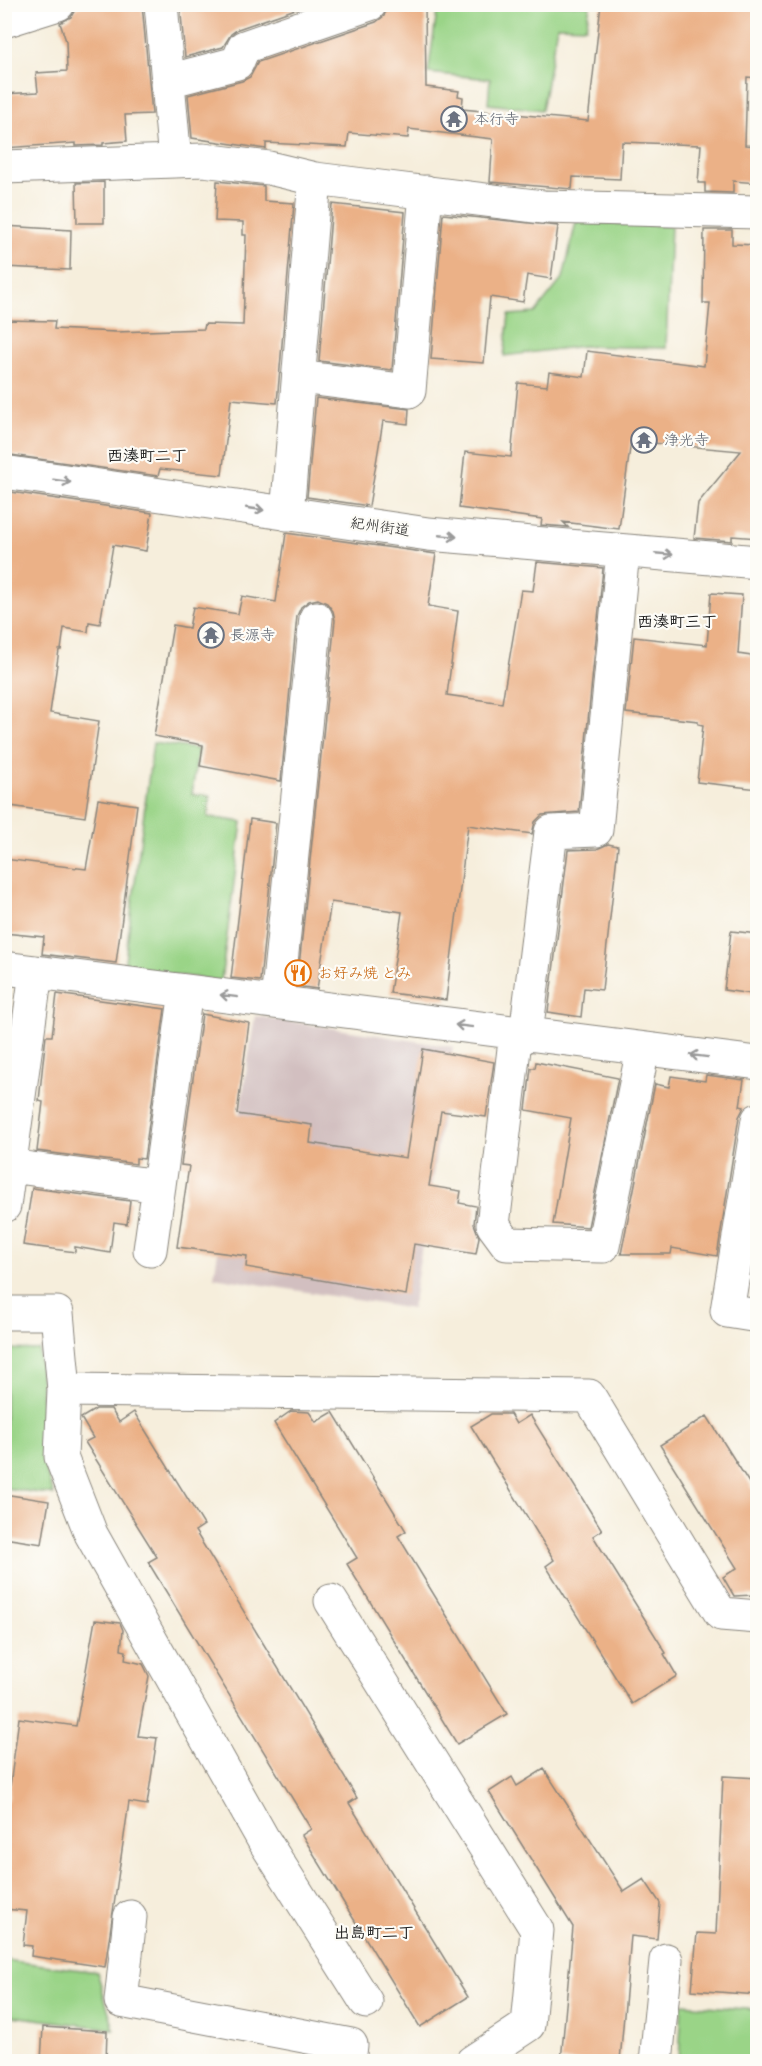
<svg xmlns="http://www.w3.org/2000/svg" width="762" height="2066" font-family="Pangolin,'Klee One',sans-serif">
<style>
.industrial{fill:#d2bfc0}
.green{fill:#9ad487;stroke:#5b7852;stroke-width:1.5}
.building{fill:#ebb187}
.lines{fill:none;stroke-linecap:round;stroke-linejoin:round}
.minor-casing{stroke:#89857c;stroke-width:35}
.minor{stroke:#fff;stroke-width:33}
.oneway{stroke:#999}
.labels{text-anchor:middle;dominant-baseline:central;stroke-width:4.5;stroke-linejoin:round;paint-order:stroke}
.worship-label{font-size:15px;fill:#5b616d;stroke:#fdfcf7;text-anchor:start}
.street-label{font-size:15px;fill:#1c1c1c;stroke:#fdfcf7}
.food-label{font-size:15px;fill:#c56008;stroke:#fdfcf7;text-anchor:start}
.neighbourhood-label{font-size:16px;font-weight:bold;fill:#1c1c1c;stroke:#fdfcf7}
</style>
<rect width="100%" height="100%" fill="#fdfcf7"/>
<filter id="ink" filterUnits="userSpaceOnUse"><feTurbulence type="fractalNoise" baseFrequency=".0167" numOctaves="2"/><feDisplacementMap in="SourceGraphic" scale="12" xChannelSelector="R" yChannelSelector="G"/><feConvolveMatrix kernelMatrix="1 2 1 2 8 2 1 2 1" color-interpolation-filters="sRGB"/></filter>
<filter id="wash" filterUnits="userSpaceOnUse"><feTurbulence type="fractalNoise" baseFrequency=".008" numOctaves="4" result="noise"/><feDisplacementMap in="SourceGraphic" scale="24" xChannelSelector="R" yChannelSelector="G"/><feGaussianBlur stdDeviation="1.35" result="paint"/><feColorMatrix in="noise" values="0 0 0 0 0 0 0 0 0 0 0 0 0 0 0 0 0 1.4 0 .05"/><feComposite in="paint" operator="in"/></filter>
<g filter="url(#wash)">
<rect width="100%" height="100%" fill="#f6eedc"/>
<path class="industrial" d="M255 1016 453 1047 412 1309 214 1277Z"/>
<path class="green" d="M438 5V4L590 5 586 27 557 26 542 110 488 104 490 79 428 73Z
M576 222 671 226 666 348 583 346 504 356 509 315 535 313 563 278Z
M153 743 198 749 192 794 210 796 208 817 242 822 221 981 124 968Z
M5 1349 39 1350 46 1472 54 1495 5 1488Z
M5 1960 97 1972 114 2029 5 2015Z
M682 2004 757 2010V2061H679Z"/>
<g id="blocks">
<path class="building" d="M88 4H142L152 114 125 115 127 141 103 143V145L76 146V143L4 148V94L38 92 36 73 67 71 66 41 60 23 71 17 76 8Z
M180 4H310L238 29 231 34 223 47 185 57Z
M388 4H425L426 87 459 91 458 96 463 97 462 109 588 121 601 4H758V78L747 77 745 145 758 146V183L733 181V193L705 192V183H698L701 145 622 142 620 179 573 177 572 189 490 182 493 139 409 129 408 138 349 133 347 147 266 143V149L192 138 188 95 242 81 250 77 258 62 376 22 384 16Z
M217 181 264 186V201L294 203 277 403 231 399 222 475 160 469 158 476 4 454V320L55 321 54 329 116 332 204 329 205 324 243 325 246 235H243V222L215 221Z
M104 182V223H77L76 183Z
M332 204 405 212 392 370 319 361Z
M443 214 558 226 551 279 527 275 523 302 490 297 484 363 431 359Z
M4 226 71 230 70 270 4 267Z
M704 230H732V244L758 245V538L732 536V541L694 538 698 503 741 451 631 441 619 529 563 522 568 527 541 525 542 519 459 508 465 452 511 457 518 383 547 386 549 372 584 377 587 351 704 366 710 303H703Z
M316 398 409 409 408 424 383 421 369 506 307 497Z
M4 491 152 513 146 551 113 545 100 624 89 622 88 632 64 628 61 650H59L50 713 99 721 85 817 4 805Z
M286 533 436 554 428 606 458 611 447 695 502 703 521 590 533 591 537 562 603 568 579 812 542 815 535 822 532 834 468 825 446 1000 390 993 402 912 331 902 317 989 297 986 335 620 333 611 327 603 318 599 309 601 301 607 297 616 281 781 200 766 203 745 154 736 173 625 189 628 193 607 238 614 242 596 276 602Z
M711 593 742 595 738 654 758 657V789L697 782 703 725 698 724V721L626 713 634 637 707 645Z
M98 799 137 805 116 963 42 954 44 937 4 933V859L86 869Z
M250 819 276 823 260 981 231 978Z
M608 844 618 846 602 990 584 988 581 1017 548 1012 568 850 597 849Z
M731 931 758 934V995L724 990Z
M57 994 165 1009 144 1159 136 1158V1164L37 1151 43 1102 39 1101 43 1062 46 1036H52Z
M202 1014 249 1023 237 1114 312 1125 310 1143 406 1158 423 1049 494 1062 486 1117 441 1111 429 1186 461 1191 459 1203 476 1206 474 1224 479 1237 476 1254 414 1244 406 1295 246 1267 247 1256 177 1247 189 1166 181 1165Z
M536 1062 618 1078 588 1227 553 1224 571 1118 526 1110 531 1068H535Z
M706 1075 744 1080 740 1106 744 1107 739 1117 717 1256 672 1248 671 1254H621L655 1084 669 1087 671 1076 705 1081Z
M32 1188 130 1201 127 1224 114 1222 110 1253 75 1247V1252L23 1245Z
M96 1409H111L119 1422 134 1412 204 1525 195 1531 357 1798 349 1803 468 1997 420 2027 302 1835 311 1829 148 1562 157 1557 85 1442 93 1438 81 1418Z
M291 1411 309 1412 316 1422 333 1412 406 1531 398 1536 507 1714 457 1744 347 1564 357 1558 274 1423Z
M491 1414H510L516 1424 530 1415 602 1530 593 1536 666 1653 664 1654 677 1676 632 1704 546 1566 554 1560 471 1426Z
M707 1416 758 1497V1598L754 1595 734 1596 723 1577 737 1568 660 1445Z
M4 1494 49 1501 42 1544 4 1538Z
M95 1620 120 1623 123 1630 121 1650 126 1651 125 1660 143 1664 149 1676 138 1736 157 1738 147 1805 129 1802 105 1967 31 1956 32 1946 23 1945 27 1911 4 1909V1801H8L19 1718 76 1726Z
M544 1769 624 1892 644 1879 660 1903 657 1939 631 1936 620 2061H561L573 1927 489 1792 512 1777 517 1786Z
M723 1776 758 1778V1995L692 1990 697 1933 716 1934Z
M43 2027 107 2031 106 2061H41Z"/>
</g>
</g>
<g filter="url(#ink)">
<use href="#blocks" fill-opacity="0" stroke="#89857c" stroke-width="1.5"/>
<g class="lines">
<g class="minor-casing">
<path id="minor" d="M161 4 175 161
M4 21 58 4
M168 81 237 63 244 47 370 4
M4 167 203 160 269 168 315 179 543 207 758 212
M299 377 409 391 426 192
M4 472 428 534 758 562
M287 514 315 179
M4 968 758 1063
M277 1002 316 618
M516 1032 493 1225 507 1244 603 1246 643 1049
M526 1034 551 832 596 830 623 551
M758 1120 727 1311 758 1316
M10 1166 159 1186
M4 1206 36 972
M150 1250 186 991
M4 1313H57L64 1390 589 1396 721 1614 758 1617
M64 1390 61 1457 91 1534 263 1839 366 2002
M331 1601 537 1930 528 2025 472 2062
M130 1917 121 2001 351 2045 349 2062
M656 2062 666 1960"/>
</g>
<use href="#minor" class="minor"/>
</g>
<defs><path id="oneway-shaft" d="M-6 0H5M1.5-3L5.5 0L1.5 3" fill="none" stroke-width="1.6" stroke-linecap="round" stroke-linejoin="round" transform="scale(1.5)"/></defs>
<g class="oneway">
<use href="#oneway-shaft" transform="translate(62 481) rotate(8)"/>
<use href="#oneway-shaft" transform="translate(255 509) rotate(8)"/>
<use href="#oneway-shaft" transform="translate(448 536) rotate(5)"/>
<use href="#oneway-shaft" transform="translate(664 554) rotate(5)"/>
<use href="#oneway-shaft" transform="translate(229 996) rotate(-173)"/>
<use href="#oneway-shaft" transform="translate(464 1026) rotate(-173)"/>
<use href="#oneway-shaft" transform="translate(699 1056) rotate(-173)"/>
</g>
</g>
<defs>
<g id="temple-ring" transform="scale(1.35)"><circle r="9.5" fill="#fdfcf7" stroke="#6b7280" stroke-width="1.5"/><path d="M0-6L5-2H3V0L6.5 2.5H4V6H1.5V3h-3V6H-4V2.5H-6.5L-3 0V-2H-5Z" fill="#6b7280"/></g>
<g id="restaurant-ring" transform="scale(1.35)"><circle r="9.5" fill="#fdfcf7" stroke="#e8710a" stroke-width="1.5"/><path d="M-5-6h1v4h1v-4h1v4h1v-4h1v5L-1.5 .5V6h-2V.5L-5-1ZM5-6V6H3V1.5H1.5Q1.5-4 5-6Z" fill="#e8710a"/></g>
</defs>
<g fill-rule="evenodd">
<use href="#temple-ring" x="454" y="119"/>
<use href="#temple-ring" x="644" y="440"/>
<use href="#temple-ring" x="211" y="635"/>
<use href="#restaurant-ring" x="298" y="973"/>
</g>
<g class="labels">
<g class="worship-label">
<text x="474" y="119">本行寺</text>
<text x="664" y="440">浄光寺</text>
<text x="230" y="635">長源寺</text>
</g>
<g class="street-label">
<text transform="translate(380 527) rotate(8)">紀州街道</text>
</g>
<g class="food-label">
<text x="318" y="973">お好み焼 とみ</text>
</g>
<g class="neighbourhood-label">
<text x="147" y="456">西湊町二丁</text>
<text x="677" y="622">西湊町三丁</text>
<text x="374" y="1933">出島町二丁</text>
</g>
</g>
<rect width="762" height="2066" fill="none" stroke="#fdfcf7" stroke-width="24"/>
</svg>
